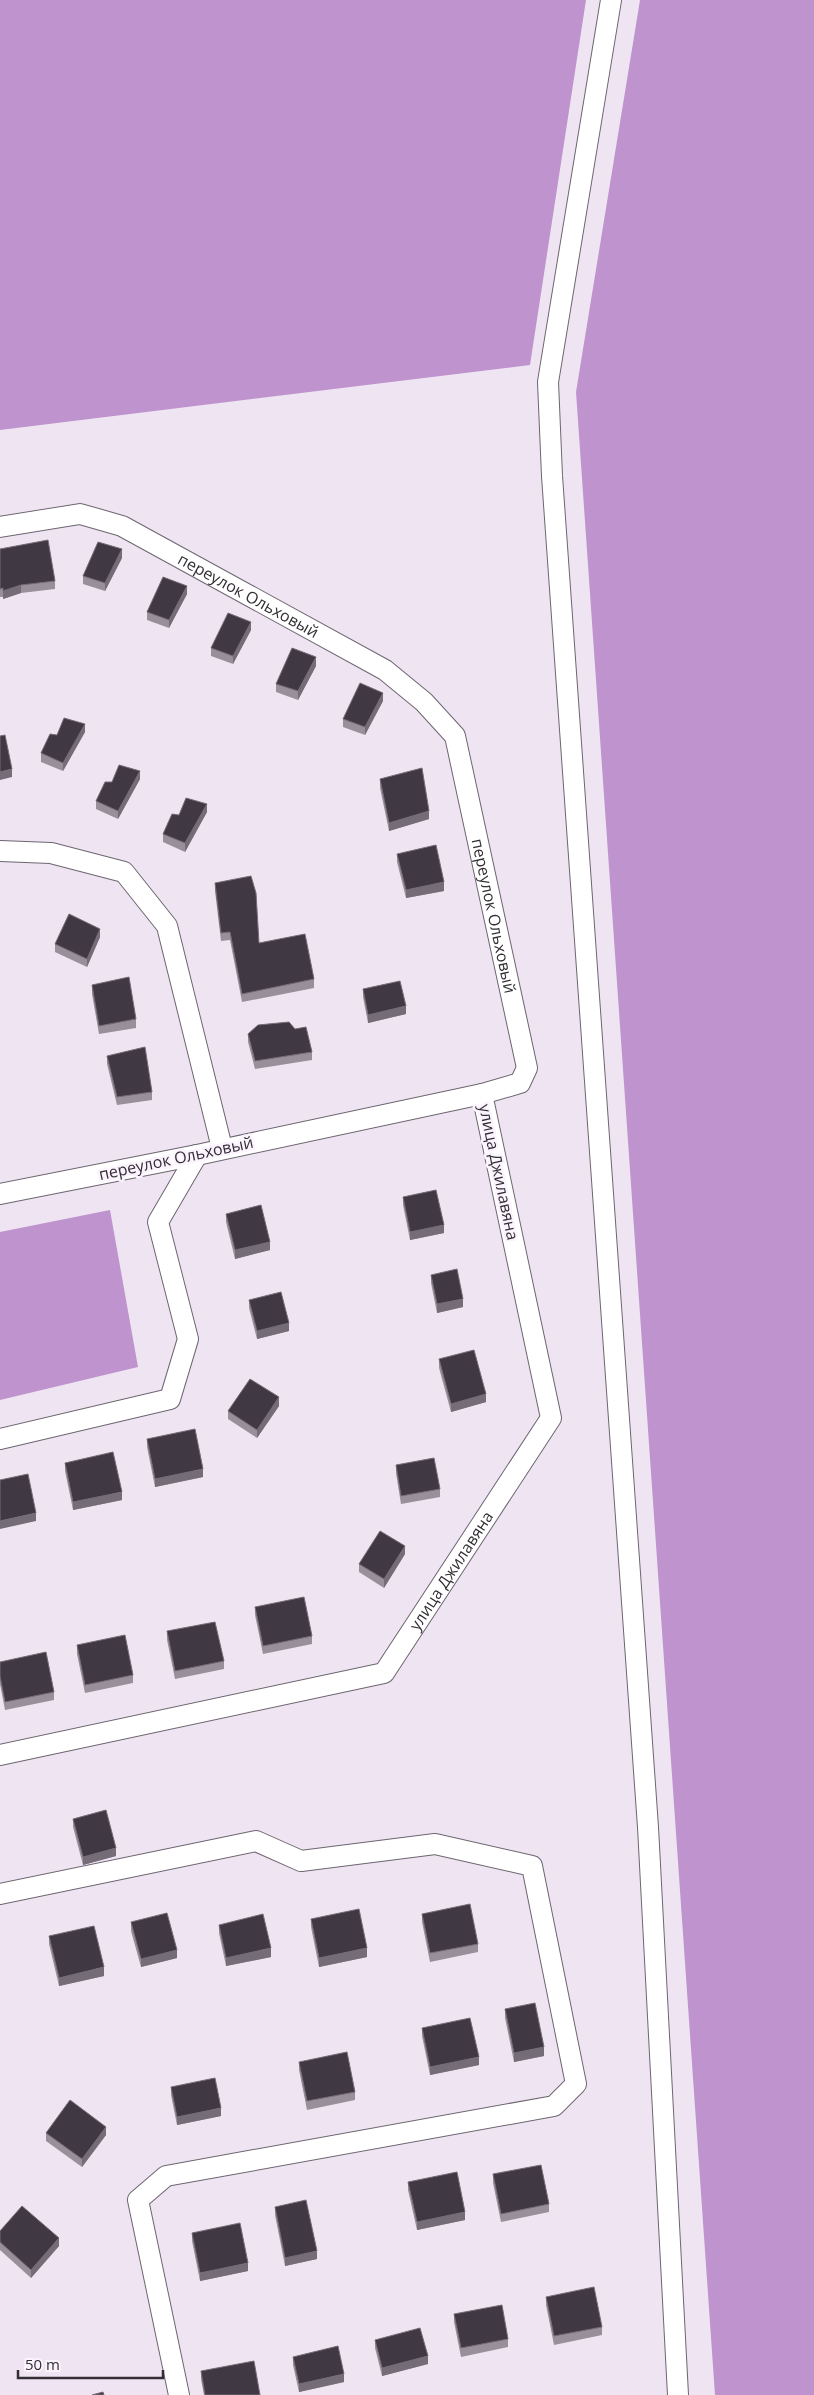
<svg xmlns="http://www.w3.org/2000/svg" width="814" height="2395" font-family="'Open Sans',sans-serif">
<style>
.forest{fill:#bf93ce}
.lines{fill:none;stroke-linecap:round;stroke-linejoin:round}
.minor-casing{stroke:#6d6570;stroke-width:22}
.minor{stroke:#fff;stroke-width:20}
.wall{fill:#988f9a}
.shaded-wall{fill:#746d78}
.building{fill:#403943;stroke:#746d78}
.labels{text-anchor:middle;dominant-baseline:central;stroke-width:5;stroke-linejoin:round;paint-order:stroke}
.street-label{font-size:16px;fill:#322e33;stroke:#fbf3fe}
</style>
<rect width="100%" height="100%" fill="#efe5f2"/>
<path class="forest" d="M0 0H586L530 365 0 430Z
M640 0H814V2395H715L576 392Z
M110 1210 138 1367 0 1400V1232Z"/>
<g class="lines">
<g class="minor-casing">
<g id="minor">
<path d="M611 0 548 382 552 476 648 1827 678 2395"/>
<path id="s1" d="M0 527 80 514 122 526 385 670 424 702 455 736 527 1068 520 1083 482 1094 197 1155 0 1194"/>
<path d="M0 851 51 853 124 872 167 926 222 1148"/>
<path d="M0 1439 170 1399 188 1339 158 1222 197 1155"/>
<path id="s2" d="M0 1755 384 1673 551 1418 482 1094"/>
<path d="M0 1894 256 1841 301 1861 435 1844 532 1866 576 2084 554 2106 166 2176 138 2200 179 2395"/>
</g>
</g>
<use href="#minor" class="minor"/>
</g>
<path class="wall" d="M0 549 55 581V589L21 593 3 599V597H0Z
M122 558 105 591 83 584V576Z
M187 594 169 628 147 620V612Z
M251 630 233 664 211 656V648Z
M316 666 298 700 276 692V684Z
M383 701 365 735 343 727V719Z
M85 732 63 771 41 762V753L57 735Z
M140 779 118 819 96 809V801L112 782Z
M380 779 429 819 389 831 380 788Z
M207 812 185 852 163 842V834L179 815Z
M397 854 444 891 406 898 397 862Z
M215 883 259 943 314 979V988L242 1002 230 940 221 941 215 891Z
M100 937 87 967 55 952V944Z
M92 985 136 1019V1028L99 1034 92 994Z
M363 989 406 1014 368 1023 363 997Z
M248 1034 312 1052V1060L255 1069 248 1042Z
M107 1056 152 1092V1100L117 1105 107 1064Z
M403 1197 444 1233 410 1240 403 1205Z
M226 1214 270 1250 235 1259 226 1222Z
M431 1275 463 1307 437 1313 431 1283Z
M249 1300 289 1331 257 1339 249 1308Z
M439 1359 486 1402 451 1412 439 1368Z
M279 1406 257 1438 228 1419V1411Z
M147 1439 203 1477 155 1487 147 1447Z
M65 1463 122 1500 73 1510 65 1471Z
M396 1465 440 1489V1497L401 1504 396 1473Z
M405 1554 384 1588 359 1572V1564Z
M255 1607 312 1636V1644L263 1654 255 1615Z
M167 1631 224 1661V1669L175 1679 167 1640Z
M77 1645 133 1675V1683L85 1693 77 1654Z
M0 1662 54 1692V1700L5 1710 0 1684Z
M73 1819 116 1856 83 1865 73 1827Z
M422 1914 478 1944V1952L430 1962 422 1922Z
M311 1919 367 1957 319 1967 311 1927Z
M131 1922 177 1958 141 1967 131 1931Z
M219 1925 271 1957 226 1966 219 1933Z
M49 1936 104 1976 59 1986 49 1944Z
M505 2009 544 2056 514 2062 505 2018Z
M422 2028 479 2065 430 2075 422 2036Z
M299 2062 355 2092V2100L307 2110 299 2070Z
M171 2087 221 2116 177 2125 171 2095Z
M46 2133 106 2135 82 2167 46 2141Z
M493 2174 549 2204V2212L501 2222 493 2183Z
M408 2182 465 2220 417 2230 408 2190Z
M275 2207 317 2259 285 2266 275 2215Z
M0 2231 59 2246 31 2278 0 2250Z
M192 2233 248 2271 200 2281 192 2241Z
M546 2297 602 2327V2335L554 2345 546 2305Z
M454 2314 508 2339V2347L461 2357 454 2322Z
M375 2340 428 2364 382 2376 375 2348Z
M293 2357 344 2382 299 2392 293 2365Z
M201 2371 260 2395H204L201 2379Z"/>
<path class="shaded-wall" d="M122 549V558L105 591V583Z
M21 585V593L3 599V591Z
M187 586V594L169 628V620Z
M251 622V630L233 664V656Z
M316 657V666L298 700V691Z
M383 693V701L365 735V727Z
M85 724V732L63 771V763Z
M12 769V777L0 780V772Z
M140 771V779L118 819V811Z
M207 804V812L185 852V843Z
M429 811V819L389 831V823Z
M444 882V891L406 898V890Z
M100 929V937L87 967V959Z
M406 1006V1014L368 1023V1015Z
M444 1225V1233L410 1240V1232Z
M270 1242V1250L235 1259V1250Z
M463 1299V1307L437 1313V1304Z
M289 1323V1331L257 1339V1331Z
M486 1394V1402L451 1412V1404Z
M279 1397V1406L257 1438V1430Z
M203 1469V1477L155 1487V1479Z
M122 1492V1500L73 1510V1502Z
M36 1513V1521L0 1529V1521Z
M405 1546V1554L384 1588V1579Z
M116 1848V1856L83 1865V1857Z
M271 1948V1957L226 1966V1958Z
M367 1948V1957L319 1967V1958Z
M177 1950V1958L141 1967V1959Z
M104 1967V1976L59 1986V1978Z
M544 2047V2056L514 2062V2053Z
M479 2057V2065L430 2075V2067Z
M221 2108V2116L177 2125V2117Z
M106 2127V2135L82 2167V2159Z
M465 2212V2220L417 2230V2222Z
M59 2238V2246L31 2278V2270Z
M317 2251V2259L285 2266V2258Z
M248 2263V2271L200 2281V2273Z
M428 2356V2364L382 2376V2368Z
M344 2374V2382L299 2392V2384Z"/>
<path class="building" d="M48 540 55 581 21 585 3 591V588L0 589V549Z
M98 542 122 549 105 583 83 576Z
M163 577 187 586 169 620 147 612Z
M228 613 251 622 233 656 211 648Z
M292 648 316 657 298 691 276 684Z
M360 683 383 693 365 727 343 719Z
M64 718 85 724 63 763 41 753 50 734 57 735Z
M5 735 12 769 0 772V736Z
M119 765 140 771 118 811 96 801 105 782H112Z
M422 768 429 811 389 823 380 779Z
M186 798 207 804 185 843 163 834 172 814 179 815Z
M436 845 444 882 406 890 397 854Z
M251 876 256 893 259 943 305 934 314 979 242 994 230 932 221 933 215 883Z
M69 914 100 929 87 959 55 944Z
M129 977 136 1019 99 1026 92 985Z
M400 981 406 1006 368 1015 363 989Z
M289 1022 295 1029 306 1027 312 1052 255 1061 248 1034 258 1025Z
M145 1047 152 1092 117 1097 107 1056Z
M436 1190 444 1225 410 1232 403 1197Z
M261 1205 270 1242 235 1250 226 1214Z
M457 1269 463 1299 437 1304 431 1275Z
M281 1292 289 1323 257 1331 249 1300Z
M474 1350 486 1394 451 1404 439 1359Z
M250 1379 279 1397 257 1430 228 1411Z
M195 1429 203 1469 155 1479 147 1439Z
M113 1452 122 1492 73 1502 65 1463Z
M434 1458 440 1489 401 1496 396 1465Z
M28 1474 36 1513 0 1521V1480Z
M380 1531 405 1546 384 1579 359 1564Z
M304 1597 312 1636 263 1646 255 1607Z
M215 1622 224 1661 175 1671 167 1631Z
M125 1635 133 1675 85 1685 77 1645Z
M46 1652 54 1692 5 1702 0 1676V1662Z
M106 1810 116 1848 83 1857 73 1819Z
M470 1904 478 1944 430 1953 422 1914Z
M359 1909 367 1948 319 1958 311 1919Z
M167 1913 177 1950 141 1959 131 1922Z
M263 1914 271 1948 226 1958 219 1925Z
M94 1926 104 1967 59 1978 49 1936Z
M535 2003 544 2047 514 2053 505 2009Z
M470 2018 479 2057 430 2067 422 2028Z
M347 2052 355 2092 307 2101 299 2062Z
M215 2078 221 2108 177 2117 171 2087Z
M70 2100 106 2127 82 2159 46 2133Z
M541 2165 549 2204 501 2214 493 2174Z
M457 2172 465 2212 417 2222 408 2182Z
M306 2200 317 2251 285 2258 275 2207Z
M22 2206 59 2238 31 2270 0 2242V2231Z
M240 2223 248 2263 200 2273 192 2233Z
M594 2287 602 2327 554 2336 546 2297Z
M502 2305 508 2339 461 2348 454 2314Z
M420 2328 428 2356 382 2368 375 2340Z
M338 2346 344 2374 299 2384 293 2357Z
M254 2361 260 2395H205L201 2371Z
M103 2392 104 2395H92Z"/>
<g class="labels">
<g class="street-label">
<text stroke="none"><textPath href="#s1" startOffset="269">переулок Ольховый</textPath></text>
<text stroke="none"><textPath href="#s1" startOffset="705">переулок Ольховый</textPath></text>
<text transform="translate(176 1158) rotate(-12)">переулок Ольховый</text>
<text transform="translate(499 1172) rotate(78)">улица Джилавяна</text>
<text stroke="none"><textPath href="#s2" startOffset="515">улица Джилавяна</textPath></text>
</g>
</g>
<path d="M18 2370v8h145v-8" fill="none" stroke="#322e33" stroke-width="2.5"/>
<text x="25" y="2370" font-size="15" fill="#322e33" stroke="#fbf3fe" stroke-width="4" paint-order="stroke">50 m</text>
</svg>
